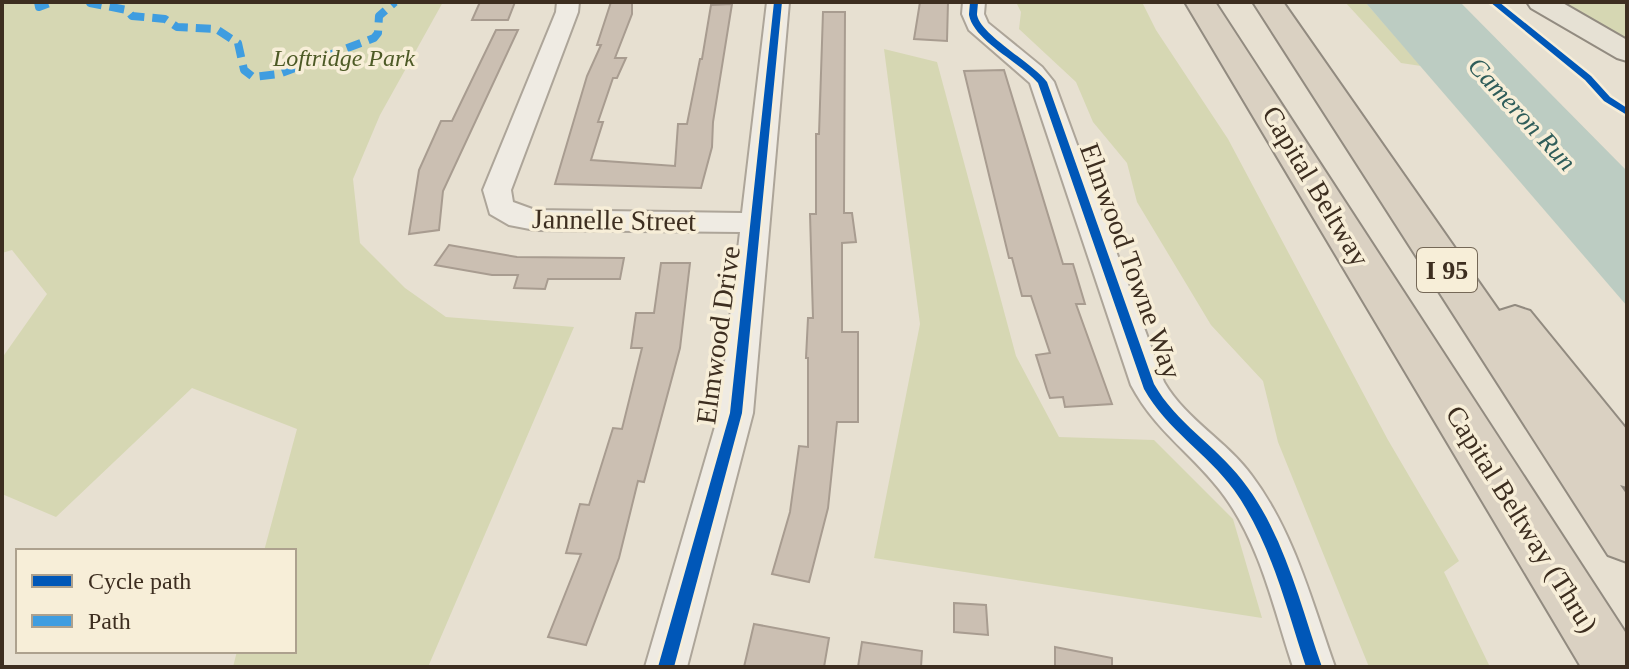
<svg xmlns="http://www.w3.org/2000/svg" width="1629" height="669" font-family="'Times New Roman',serif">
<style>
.green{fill:#d6d7b3}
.water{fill:#bcccc2}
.building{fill:#cbbfb2;stroke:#a89c90;stroke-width:2}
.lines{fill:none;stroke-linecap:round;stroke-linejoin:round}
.minor-casing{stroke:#ada599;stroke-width:4}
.major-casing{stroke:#928b80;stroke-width:4}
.highway-casing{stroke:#928b80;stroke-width:4}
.minor{fill:#efebe3;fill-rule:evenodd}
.major{fill:#e6e1d4;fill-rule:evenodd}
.highway{fill:#dad1c2;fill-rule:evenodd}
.quiet{stroke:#3f9de0;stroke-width:8;stroke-dasharray:15 8;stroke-linecap:butt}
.cycleway-casing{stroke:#f7eed8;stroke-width:5}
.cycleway{fill:#0057b8;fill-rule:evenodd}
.labels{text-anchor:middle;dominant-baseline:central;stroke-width:7;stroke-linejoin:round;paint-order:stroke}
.far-park-label{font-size:24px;font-style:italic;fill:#4d5a26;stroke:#f7eed8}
.far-water-label{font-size:26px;font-style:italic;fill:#2f5d5a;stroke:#f7eed8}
.shield{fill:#f7eed8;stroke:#756857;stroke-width:2}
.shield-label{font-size:26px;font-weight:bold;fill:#3d2e20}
.street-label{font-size:28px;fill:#3d2e20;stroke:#f7eed8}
</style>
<rect width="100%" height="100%" fill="#e7e0d1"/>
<path class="green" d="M2 2H443L380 115 353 179 360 243 405 288 446 317 574 327 428 667H233L237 651H294V551H264L297 429 192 388 56 517 2 494V358L47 294 12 250 2 253Z
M1016 2H1142L1156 30 1228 139 1388 440 1459 561 1444 572 1490 667H1369L1278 442 1263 381 1211 325 1137 202 1127 163 1093 122 1076 82 1019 29 1021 12Z
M1345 2H1365L1421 66 1401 63Z
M1564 2H1627V41Z
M884 49 937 62 1016 356 1059 437 1154 440 1233 519 1262 618 874 558 920 324Z"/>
<path class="water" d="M1365 2H1460L1627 171V306Z"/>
<path class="building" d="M480 2H515L508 20H472Z
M611 2H632V14L615 58H626L617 78H613L598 122H603L591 160 675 166 678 124H687L700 59H702L711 5 732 4 713 122 712 147 701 188 555 184 587 76 601 45H597Z
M920 2H948L947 41 914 39Z
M823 12H845L844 213H852L856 242 842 243V332H858V422H837L828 508 809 582 772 574 790 512 799 446 808 447V358H806L808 318H813L810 214H816V134H819Z
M496 30H518L443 191 439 230 409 234 419 170 441 121H452Z
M1004 70 1063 264H1073L1085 304H1076L1112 404 1065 407 1063 397 1050 398 1047 390 1036 355 1050 353 1031 296H1022L1012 258H1009L964 71Z
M449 245 517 257 624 258 620 279H548L545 289 514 288 518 275H492L435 265Z
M661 263H690L680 348 644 482 638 481 619 558 586 645 548 637 581 554 566 553 580 504 589 505 613 428 622 429 642 348H631L636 313H654Z
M954 603 986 605 988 635 954 632Z
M754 624 829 638 824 667H744Z
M862 642 922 651 921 667H858Z
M1055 647 1112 658V667H1055Z"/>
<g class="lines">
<g class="minor-casing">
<path id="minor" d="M557 2H579L578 12 511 190 513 202 535 210 742 213 767 2H789L753 413 687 667H645L719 413 740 232 535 230 509 225 490 214 483 190 556 12Z
M963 2H985L984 14 988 23 1042 67 1054 82 1164 382C1186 420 1227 441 1252 476 1294 532 1312 602 1335 667H1293C1274 610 1261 547 1225 497 1195 455 1157 434 1131 385L1030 83 969 30 962 14Z"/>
</g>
<g class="major-casing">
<path id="major" d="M1527 2H1561L1627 40V61L1617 58 1531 8Z"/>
</g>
<g class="highway-casing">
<path id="highway" d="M1185 2H1215L1627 635V667H1581Z
M1253 2H1283L1499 311 1515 306 1530 311 1627 430V487L1620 485 1627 495V562L1608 555Z"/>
</g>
<use href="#minor" class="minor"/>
<use href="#major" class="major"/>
<use href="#highway" class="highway"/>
<path class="quiet" d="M38 2 39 7 52 2
M93 2 90 3 127 10 132 16 165 19 177 27 216 29 238 43 244 70 253 77 279 74 374 38 378 33 379 16 395 2"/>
<g class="cycleway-casing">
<path id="cycleway" d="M774 2H782L742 413 674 667H658L730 413Z
M970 2H978C978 4 977 13 977 15 981 35 1031 62 1047 82L1154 384C1176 423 1215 445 1242 480 1284 533 1300 604 1322 667H1306C1286 607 1271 542 1234 490 1206 452 1167 430 1144 389L1038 83C1020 62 974 41 969 15 969 13 970 4 970 2Z
M1490 2H1499L1591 76 1610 97 1627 108V115L1604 101 1585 80Z"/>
</g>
<use href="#cycleway" class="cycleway"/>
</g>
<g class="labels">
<g class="far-park-label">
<text x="344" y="58">Loftridge Park</text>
</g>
<g class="far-water-label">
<text transform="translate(1522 114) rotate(47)">Cameron Run</text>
</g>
<rect class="shield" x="1417" y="248" width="60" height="44" rx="6"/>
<g class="shield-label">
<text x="1447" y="270">I 95</text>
</g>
<g class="street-label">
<text transform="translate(1316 186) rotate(59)">Capital Beltway</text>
<text transform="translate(614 220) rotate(1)">Jannelle Street</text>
<text transform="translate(1131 261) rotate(70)">Elmwood Towne Way</text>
<text transform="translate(718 335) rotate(-82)">Elmwood Drive</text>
<text transform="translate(1522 519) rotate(58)">Capital Beltway (Thru)</text>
</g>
</g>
<rect width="1629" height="669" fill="none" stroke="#3d2e20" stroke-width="8"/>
<rect x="16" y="549" width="280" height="104" fill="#f7eed8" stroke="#ada18e" stroke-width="2"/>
<rect x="32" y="575" width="40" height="12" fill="#0057b8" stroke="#ada18e" stroke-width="2"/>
<text x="88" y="589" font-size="24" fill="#3d2e20">Cycle path</text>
<rect x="32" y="615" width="40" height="12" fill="#3f9de0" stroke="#ada18e" stroke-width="2"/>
<text x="88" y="629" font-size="24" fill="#3d2e20">Path</text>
</svg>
